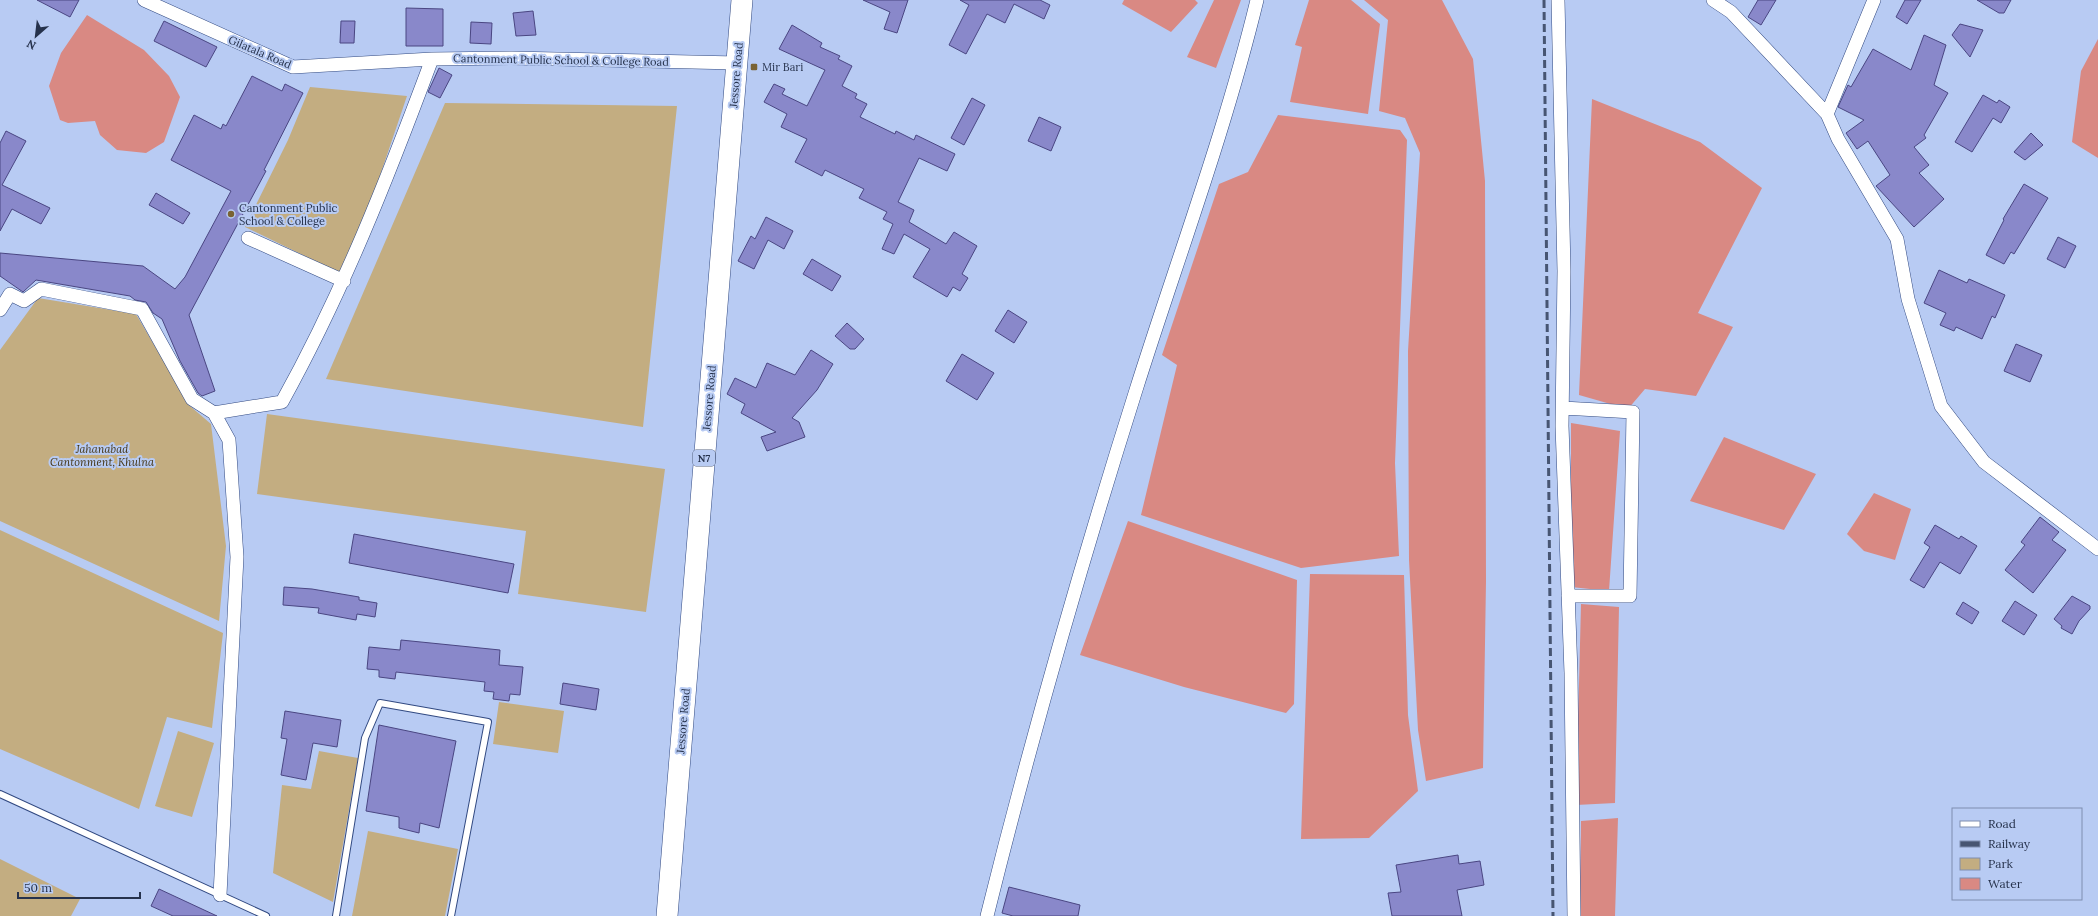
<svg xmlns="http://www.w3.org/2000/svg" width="2098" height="916" font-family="Lora,serif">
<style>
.green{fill:#c3ad81}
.water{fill:#d98983}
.building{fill:#8988ca;stroke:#4a4682}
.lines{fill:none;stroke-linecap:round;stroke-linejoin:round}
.service-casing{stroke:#324a82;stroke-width:8}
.minor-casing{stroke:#324a82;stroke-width:14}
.trunk-casing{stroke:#324a82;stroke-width:22}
.service{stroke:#fff;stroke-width:6}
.minor{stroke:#fff;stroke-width:13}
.trunk{stroke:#fff;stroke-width:21}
.rail{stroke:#475572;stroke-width:3;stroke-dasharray:8 4;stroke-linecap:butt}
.poi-dot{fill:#7a6333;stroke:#b8cbf3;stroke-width:1.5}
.labels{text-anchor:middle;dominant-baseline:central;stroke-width:4;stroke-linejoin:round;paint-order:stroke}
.shield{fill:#b8cbf3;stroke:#52607e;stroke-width:1}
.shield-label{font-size:10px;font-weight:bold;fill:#26324c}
.street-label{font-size:11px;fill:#26324c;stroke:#b8cbf3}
.poi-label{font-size:11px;fill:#26324c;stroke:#b8cbf3;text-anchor:start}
.park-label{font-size:11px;font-style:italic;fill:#453616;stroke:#b8cbf3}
</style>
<rect width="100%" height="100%" fill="#b8cbf3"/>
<path class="green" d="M310 87 407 96 346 276 245 227 288 140Z
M445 103 677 106 643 427 326 379Z
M38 298 136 314 190 406 211 424 226 546 219 621 0 521V350Z
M267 414 665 469 646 612 518 594 526 531 257 494Z
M0 530 223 633 212 728 167 717 139 809 0 749Z
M499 702 564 711 558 753 493 744Z
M178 731 214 743 192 817 155 806Z
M319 751 358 758 333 902 273 873 282 785 311 789Z
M368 831 458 849 445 916H352Z
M0 859 80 899 71 916H0Z"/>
<path class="water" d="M1124 0H1195L1198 3 1171 32 1122 4Z
M1214 0H1241L1216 68 1187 57Z
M1309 0H1351L1380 24 1368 114 1290 102 1302 47 1295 45Z
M1364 0H1442L1473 59 1485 181 1486 581 1483 768 1426 781 1418 730 1409 560 1408 351 1420 153 1405 118 1379 111 1388 20Z
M87 15 144 50 169 76 180 97 164 142 146 153 117 150 100 135 95 121 68 123 60 120 49 86 61 53Z
M2098 39V158L2072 142 2081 71Z
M1592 99 1700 142 1762 188 1698 313 1733 327 1696 396 1645 389 1628 409 1579 395Z
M1278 115 1400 130 1407 140 1395 463 1399 556 1301 568 1141 515 1177 365 1162 355 1219 184 1248 172Z
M1571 423 1620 431 1609 591 1571 587Z
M1724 437 1816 474 1784 530 1690 501Z
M1874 493 1911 509 1895 560 1864 551 1847 534Z
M1128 521 1297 580 1294 704 1286 713 1184 687 1080 655Z
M1310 574 1404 575 1408 715 1418 791 1369 838 1301 839Z
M1581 604 1619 607 1615 803 1576 805Z
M1618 818 1615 916H1580L1581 821Z"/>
<path class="building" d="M37 0H79L70 17Z
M863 0H908L897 33 884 29 890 12Z
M960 0H1040L1050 5 1044 19 1014 4 1005 23 987 14 966 54 949 45 969 5Z
M1758 0H1776L1761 25 1748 17Z
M1905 0H1921L1907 24 1896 17Z
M1977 0H2011L2004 13H1999Z
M406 8 443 9V46H406Z
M533 11 536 35 516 36 513 13Z
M164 21 217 47 206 67 154 41Z
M341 21H355L354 43H340Z
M471 22 492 23 491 44 470 43Z
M1960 24 1983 30 1970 57 1952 35Z
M792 25 822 43 820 47 840 56 838 59 852 66 842 86 857 94 855 98 867 104 860 117 895 134 896 131 914 140 916 135 955 154 947 171 919 158 898 202 914 210 909 222 946 244 954 232 977 246 962 274 968 278 960 291 953 287 947 297 913 277 930 249 904 234 894 254 882 249 893 224 883 219 887 212 859 198 864 189 825 170 822 176 795 162 807 139 781 127 787 114 764 102 774 84 785 89 782 94 807 106 825 70 779 49Z
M1924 35 1946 45 1934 85 1948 93 1924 135 1926 138 1914 147 1929 165 1919 173 1944 199 1914 227 1876 186 1890 175 1868 141 1857 149 1846 133 1864 120 1838 107 1848 85 1851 87 1873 49 1911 70Z
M439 68 452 75 440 98 428 92Z
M252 76 282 91 285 84 303 93 264 170 266 171 189 315 215 391 202 396 198 393 180 361 162 319 153 313 146 302 135 300 130 296 36 280 23 292 0 276V253L143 266 175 289 185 277 231 191 171 160 194 115 221 129 223 124 226 126Z
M1983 95 1997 103 1999 100 2010 107 2001 123 1993 118 1972 152 1955 142Z
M972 98 985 105 964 145 951 138Z
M1039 117 1061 127 1051 151 1028 141Z
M6 131 26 141 2 185 50 208 41 224 12 209 0 231V143Z
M2031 133 2043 145 2025 160 2014 152Z
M2024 184 2048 198 2014 254 2011 252 2004 264 1986 255 2004 220 2003 219Z
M156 193 190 213 183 224 149 205Z
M766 217 793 231 784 249 768 240 754 269 738 261 751 236 755 239Z
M2058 237 2076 246 2065 268 2047 259Z
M812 259 841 276 832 291 803 274Z
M1939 270 1967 283 1969 279 2005 295 1995 318 1992 316 1982 339 1956 327 1954 331 1940 325 1946 313 1924 303Z
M1008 310 1027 322 1014 343 995 331Z
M847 323 864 339 855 349H850L835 336Z
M2016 344 2042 355 2030 382 2004 371Z
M811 350 833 364 817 390 792 418 799 422 805 437 767 451 761 437 776 432 741 413 745 404 727 394 735 378 756 388 767 363 795 375Z
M962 354 994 373 977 400 946 381Z
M2040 517 2059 532 2052 540 2066 550 2033 593 2005 570 2025 545 2021 542Z
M1935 525 1959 539 1961 536 1977 546 1960 574 1940 562 1924 588 1910 580 1930 547 1924 543Z
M354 534 514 564 508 593 349 563Z
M284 587 312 589 359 597V600L377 603 375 617 357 614 356 620 318 613 319 608 283 605Z
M2072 596 2090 606V609L2079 621 2072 634 2061 628 2062 626 2054 619Z
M2015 601 2037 615 2024 635 2002 621Z
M1963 602 1979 612 1972 624 1956 614Z
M401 640 500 650 499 665 523 667 520 695 510 694 509 701 493 699 494 692 484 691 485 682 396 672 395 679 379 677V670L367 669 369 647 400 650Z
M563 683 599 689 596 710 560 704Z
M285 711 341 720 337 747 313 743 306 780 281 775 287 739 281 738Z
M379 725 456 741 439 828 420 823 419 833 399 828V817L366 811Z
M1458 855 1459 864 1480 861 1484 885 1457 890 1462 916H1392L1388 893 1401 892 1396 865Z
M1009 887 1080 905 1078 916H1013L1002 913Z
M159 889 217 916H173L151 906Z"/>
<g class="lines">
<g class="service-casing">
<path id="service" d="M0 794 266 916
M336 916 365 738 380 703 488 722 451 916"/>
</g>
<g class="minor-casing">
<path id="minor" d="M144 0 293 67 432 59 512 58 737 63
M1558 0 1564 271 1562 426 1571 673 1574 916
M1713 0 1731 12 1827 114 1838 139 1897 239 1908 299 1941 406 1984 462 2098 549
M1827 114 1874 0
M248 238 344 281
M0 310 10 294 24 301 41 289 142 309 192 399 214 413 229 440 237 557 220 895
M1563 408 1633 412 1630 596H1568
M214 413 282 402C343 292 388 177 432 59
M987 916C1031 739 1081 564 1136 390 1177 260 1225 132 1257 0"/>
</g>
<g class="trunk-casing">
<path id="trunk" d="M667 916 742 0"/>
</g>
<use href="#service" class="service"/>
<use href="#minor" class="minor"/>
<use href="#trunk" class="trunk"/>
<path class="rail" d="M1544 0 1553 916"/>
</g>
<g class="poi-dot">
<rect x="750" y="63" width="8" height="8" rx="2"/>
<circle cx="231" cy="214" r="4"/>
</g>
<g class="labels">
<rect class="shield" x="693" y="450" width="22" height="16" rx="3"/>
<g class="shield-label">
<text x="704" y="458">N7</text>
</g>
<g class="street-label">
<text transform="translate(260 52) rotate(23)">Gilatala Road</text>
<text transform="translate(561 60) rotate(1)">Cantonment Public School &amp; College Road</text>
<text transform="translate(736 75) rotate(-85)">Jessore Road</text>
<text transform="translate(709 398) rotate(-85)">Jessore Road</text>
<text transform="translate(683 721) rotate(-85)">Jessore Road</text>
</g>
<g class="poi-label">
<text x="762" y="67">Mir Bari</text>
<text x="239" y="208">Cantonment Public<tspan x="239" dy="13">School &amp; College</tspan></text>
</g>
<g class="park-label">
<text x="102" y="449">Jahanabad<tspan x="102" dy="13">Cantonment, Khulna</tspan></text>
</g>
</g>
<rect x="1952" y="808" width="130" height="92" fill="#b8cbf3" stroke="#7e8eb0"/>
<rect x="1960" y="821" width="20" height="6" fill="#ffffff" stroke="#7e8eb0"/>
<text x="1988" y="828" font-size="12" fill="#26324c">Road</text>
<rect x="1960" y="841" width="20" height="6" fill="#475572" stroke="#7e8eb0"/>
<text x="1988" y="848" font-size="12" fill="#26324c">Railway</text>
<rect x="1960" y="858" width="20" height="12" fill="#c3ad81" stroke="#7e8eb0"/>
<text x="1988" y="868" font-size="12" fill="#26324c">Park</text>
<rect x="1960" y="878" width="20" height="12" fill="#d98983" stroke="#7e8eb0"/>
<text x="1988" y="888" font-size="12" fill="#26324c">Water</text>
<g transform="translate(36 36) rotate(208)" stroke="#b8cbf3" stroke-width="3" paint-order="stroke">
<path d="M0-3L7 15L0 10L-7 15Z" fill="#26324c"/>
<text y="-6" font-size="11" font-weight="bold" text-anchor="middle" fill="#26324c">N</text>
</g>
<path d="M18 892v6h122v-6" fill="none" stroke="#26324c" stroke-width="2"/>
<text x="24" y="892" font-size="12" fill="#26324c" stroke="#b8cbf3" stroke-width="3" paint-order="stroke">50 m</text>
</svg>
